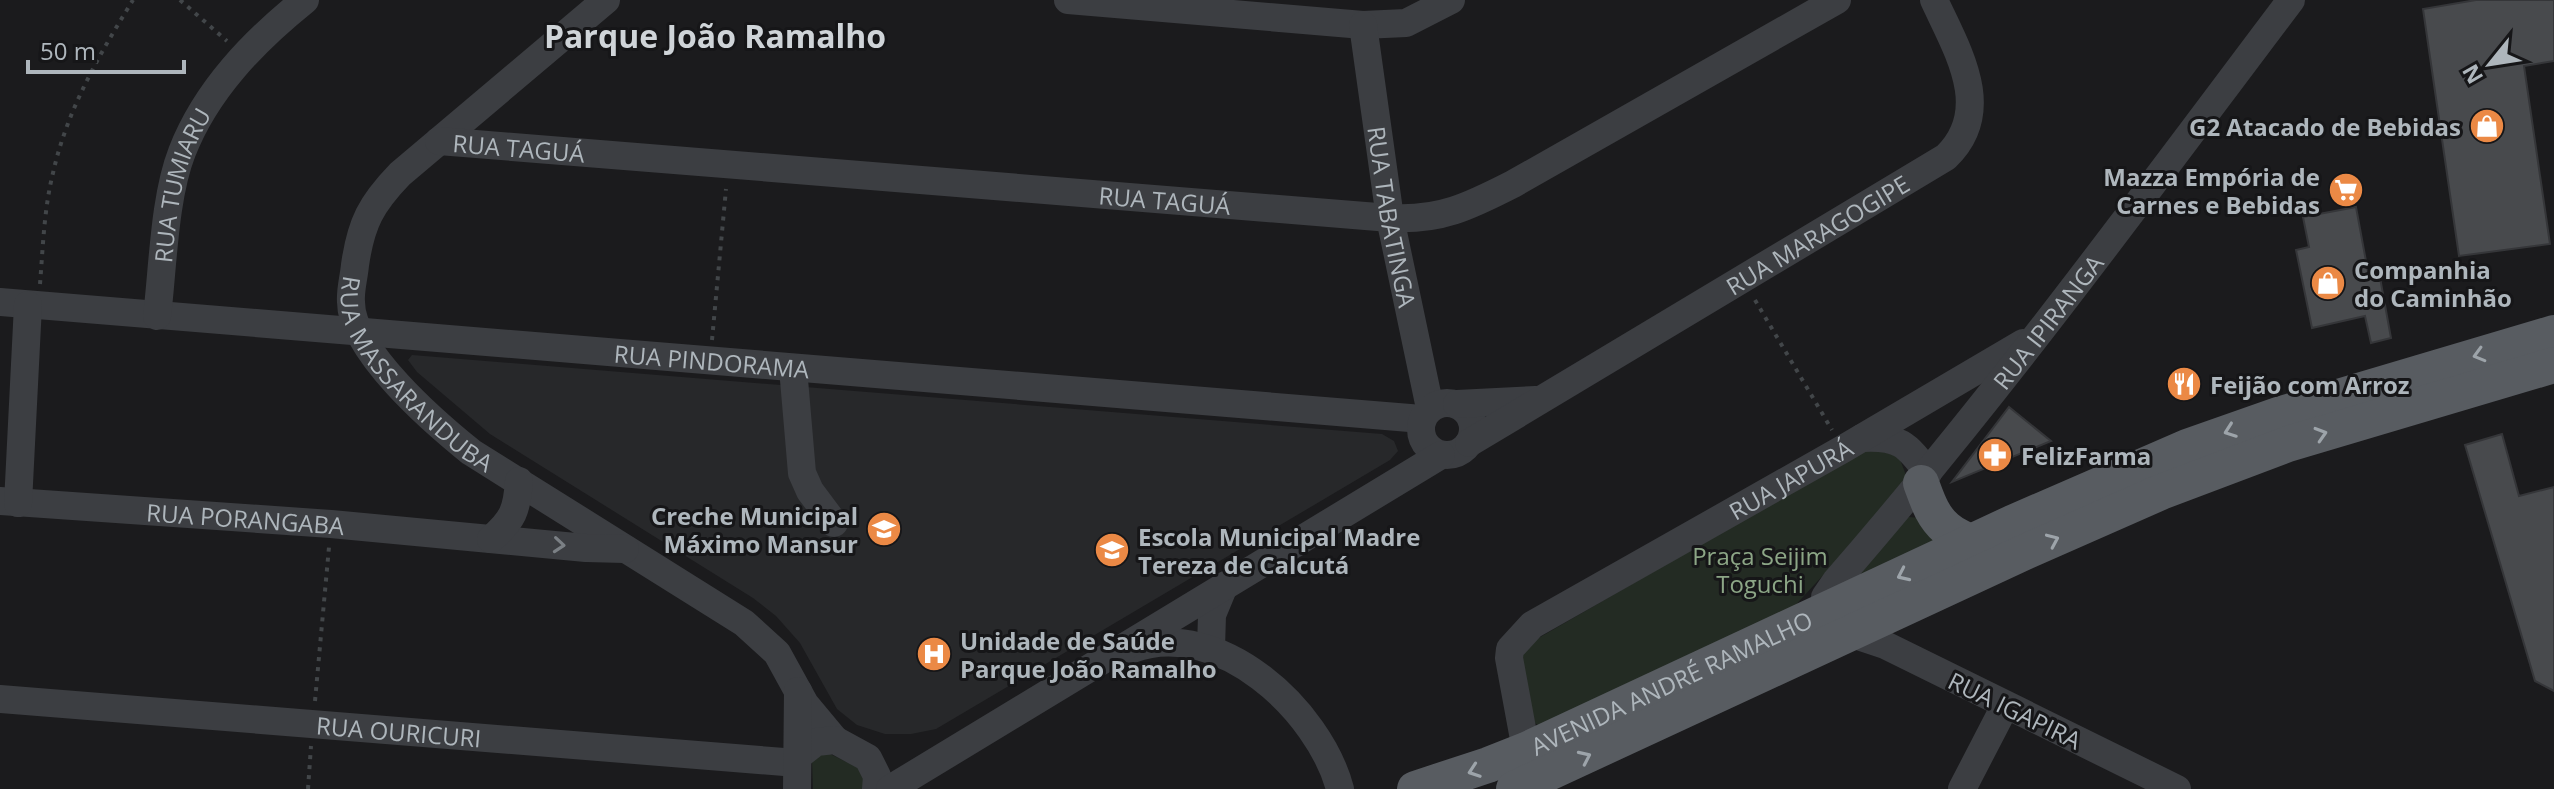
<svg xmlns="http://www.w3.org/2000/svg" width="2554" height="789" font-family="'Open Sans',sans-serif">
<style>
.built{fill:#27282a}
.green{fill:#232b23}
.building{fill:#484a4d;stroke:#353639;stroke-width:2}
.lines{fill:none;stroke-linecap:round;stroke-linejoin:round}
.path{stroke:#424649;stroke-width:4;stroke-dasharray:4 6;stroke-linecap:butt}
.minor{stroke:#3c3e42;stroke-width:28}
.major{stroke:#585c61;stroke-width:36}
.oneway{stroke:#9da4aa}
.oneway2{stroke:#7b8085}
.labels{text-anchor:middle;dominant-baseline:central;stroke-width:6;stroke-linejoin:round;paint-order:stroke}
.poi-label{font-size:24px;font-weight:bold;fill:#aeb6bc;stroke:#161618;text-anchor:start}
.street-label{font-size:24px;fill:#aeb6bc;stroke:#161618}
.park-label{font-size:24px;fill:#8ca686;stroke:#161618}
.district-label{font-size:32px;font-weight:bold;fill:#cfd4d8;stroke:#161618}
</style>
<rect width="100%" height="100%" fill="#1b1b1d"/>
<path class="built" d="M412 355 1382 434 1394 441 1398 451 1390 460 936 729 911 734H885L857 725 837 709 800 643 776 616 753 598 490 434 417 372 408 360Z"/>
<path class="green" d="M1869 447 1899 457 1906 475 1902 490 1790 611 1541 726 1534 723C1528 700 1510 663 1530 643Z
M1909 517 1920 518 1936 542 1847 583 1902 521Z
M826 752 863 770 864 789H813L812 760Z"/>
<path class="building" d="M2476 0H2554V61L2524 66 2550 244 2459 256 2423 9Z
M2356 207 2368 272H2379L2391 338 2371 343 2365 316 2312 328 2296 250 2309 247 2303 217Z
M2009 407 2051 441 1952 482Z
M2502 434 2519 496 2554 487V691L2535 681 2465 445Z"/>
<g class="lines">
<path class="path" d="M180 0 227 41
M40 284C43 247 44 209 53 173 67 110 99 55 133 0
M1755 300 1832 430
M712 340 726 189
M315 701 329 547
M308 789 311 746"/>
<g class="minor">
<path id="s1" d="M606 0 400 174C371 204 361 223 355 265 354 277 350 290 351 302 351 351 435 423 471 452L744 623 777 653 805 704 835 740"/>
<path d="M1068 0 1363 25 1406 23 1451 0"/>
<path id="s2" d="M1363 25 1390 218 1430 408"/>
<path id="s3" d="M439 141 1390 218C1440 221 1470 206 1513 184L1837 0"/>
<path id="s4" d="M0 302 1422 419"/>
<path id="s5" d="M157 316C163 267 164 198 182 152 206 90 254 41 305 0"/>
<path d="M793 368 802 473 810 491 834 523"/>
<circle cx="1447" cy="429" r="26"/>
<path d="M1457 404 1536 400"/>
<path d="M1862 438C1899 436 1907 444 1928 473"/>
<path id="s6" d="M1469 443 1946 157C1995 110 1957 50 1934 0"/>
<path id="s7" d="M0 501 331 524 586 548 625 549"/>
<path d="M18 503 28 305"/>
<path d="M491 539C513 520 517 510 519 481"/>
<path d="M1211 648 1212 615 1224 586"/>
<path d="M1132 649C1219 617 1319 710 1340 789"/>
<path id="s8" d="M0 699 797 763"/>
<path id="s9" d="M1526 750 1509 658 1510 649 1532 625 1843 449 2023 343"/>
<path d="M798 756 816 742 835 740 868 758 877 776 876 789"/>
<path d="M797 789 798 691"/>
<path d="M890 789 1441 455"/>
<path d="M1962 789 2005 706"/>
<path id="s10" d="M2177 789 1885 645 1852 634 1825 611V597L1836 581C1998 395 2143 196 2291 0"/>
</g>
<g class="major">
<path d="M1921 483C1927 499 1932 516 1946 528 1961 542 1970 535 1980 555"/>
<path id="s11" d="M1415 789 1488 765 1526 750 2012 523 2187 447 2278 415 2554 333"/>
<path d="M1514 789 2025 552 2161 492 2288 444 2554 365"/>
</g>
</g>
<defs><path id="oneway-chevron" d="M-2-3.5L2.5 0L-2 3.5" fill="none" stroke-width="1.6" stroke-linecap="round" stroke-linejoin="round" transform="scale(2)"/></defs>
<g class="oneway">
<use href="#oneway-chevron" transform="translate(2479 355) rotate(164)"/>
<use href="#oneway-chevron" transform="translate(2230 431) rotate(160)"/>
<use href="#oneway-chevron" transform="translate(2321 434) rotate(-17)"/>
<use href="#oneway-chevron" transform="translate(2053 540) rotate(-24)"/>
<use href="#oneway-chevron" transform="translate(1903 575) rotate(155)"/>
<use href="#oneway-chevron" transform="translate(1585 757) rotate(-25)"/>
<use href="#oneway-chevron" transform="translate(1474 771) rotate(161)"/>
</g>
<use class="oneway2" href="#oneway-chevron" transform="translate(559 545) rotate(5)"/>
<defs>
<g id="shop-disc" transform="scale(1.8)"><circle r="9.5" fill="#eb8945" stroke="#161618"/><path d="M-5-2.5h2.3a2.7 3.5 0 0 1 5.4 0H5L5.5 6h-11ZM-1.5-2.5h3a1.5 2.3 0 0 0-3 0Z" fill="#fff"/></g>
<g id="supermarket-disc" transform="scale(1.8)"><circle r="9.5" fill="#eb8945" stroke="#161618"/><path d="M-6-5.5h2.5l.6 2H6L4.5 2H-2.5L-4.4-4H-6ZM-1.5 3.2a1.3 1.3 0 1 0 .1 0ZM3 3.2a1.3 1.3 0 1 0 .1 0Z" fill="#fff"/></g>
<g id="restaurant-disc" transform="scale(1.8)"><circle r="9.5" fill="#eb8945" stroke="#161618"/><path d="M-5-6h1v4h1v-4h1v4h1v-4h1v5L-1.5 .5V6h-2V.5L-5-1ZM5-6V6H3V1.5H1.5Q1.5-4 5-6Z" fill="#fff"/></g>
<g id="pharmacy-disc" transform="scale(1.8)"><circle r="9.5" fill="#eb8945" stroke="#161618"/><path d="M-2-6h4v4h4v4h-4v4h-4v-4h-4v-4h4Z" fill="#fff"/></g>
<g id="school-disc" transform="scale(1.8)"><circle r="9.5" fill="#eb8945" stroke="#161618"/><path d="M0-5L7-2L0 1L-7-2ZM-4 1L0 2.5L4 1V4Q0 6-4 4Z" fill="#fff"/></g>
<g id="hospital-disc" transform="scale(1.8)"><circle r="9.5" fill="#eb8945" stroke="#161618"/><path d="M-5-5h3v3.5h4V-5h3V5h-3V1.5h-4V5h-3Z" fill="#fff"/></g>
</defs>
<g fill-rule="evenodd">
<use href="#shop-disc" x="2487" y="126"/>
<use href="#supermarket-disc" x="2346" y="190"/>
<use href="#shop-disc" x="2328" y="283"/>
<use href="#restaurant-disc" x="2184" y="384"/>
<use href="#pharmacy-disc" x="1995" y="455"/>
<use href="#school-disc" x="884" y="529"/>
<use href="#school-disc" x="1112" y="550"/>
<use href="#hospital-disc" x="934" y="654"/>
</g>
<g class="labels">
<g class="poi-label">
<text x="2461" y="126" text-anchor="end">G2 Atacado de Bebidas</text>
<text x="2320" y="176" text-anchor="end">Mazza Empória de<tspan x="2320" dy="28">Carnes e Bebidas</tspan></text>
<text x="2354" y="269">Companhia<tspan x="2354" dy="28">do Caminhão</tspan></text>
<text x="2210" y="384">Feijão com Arroz</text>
<text x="2021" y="455">FelizFarma</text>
<text x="858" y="515" text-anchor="end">Creche Municipal<tspan x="858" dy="28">Máximo Mansur</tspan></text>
<text x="1138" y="536">Escola Municipal Madre<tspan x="1138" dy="28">Tereza de Calcutá</tspan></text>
<text x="960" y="640">Unidade de Saúde<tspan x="960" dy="28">Parque João Ramalho</tspan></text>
</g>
<g class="street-label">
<text stroke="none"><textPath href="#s3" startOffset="80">RUA TAGUÁ</textPath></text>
<text stroke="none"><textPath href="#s5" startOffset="134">RUA TUMIARU</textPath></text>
<text stroke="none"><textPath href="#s3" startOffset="728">RUA TAGUÁ</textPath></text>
<text stroke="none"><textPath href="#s2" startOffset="194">RUA TABATINGA</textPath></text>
<text stroke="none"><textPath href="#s6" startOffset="406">RUA MARAGOGIPE</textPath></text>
<text stroke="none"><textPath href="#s10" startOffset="764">RUA IPIRANGA</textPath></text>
<text stroke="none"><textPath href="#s4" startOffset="714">RUA PINDORAMA</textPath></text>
<text stroke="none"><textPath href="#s1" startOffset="508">RUA MASSARANDUBA</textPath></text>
<text stroke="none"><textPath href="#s9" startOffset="432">RUA JAPURÁ</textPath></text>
<text stroke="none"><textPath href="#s7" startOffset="246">RUA PORANGABA</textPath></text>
<text stroke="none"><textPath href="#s11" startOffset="278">AVENIDA ANDRÉ RAMALHO</textPath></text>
<text transform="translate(2015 710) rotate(26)">RUA IGAPIRA</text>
<text stroke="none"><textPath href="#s8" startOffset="400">RUA OURICURI</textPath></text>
</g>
<g class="park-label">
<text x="1760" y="555">Praça Seijim<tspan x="1760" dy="28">Toguchi</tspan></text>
</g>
<g class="district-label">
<text x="715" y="35">Parque João Ramalho</text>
</g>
</g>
<g transform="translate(2490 64) rotate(240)" stroke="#161618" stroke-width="6" paint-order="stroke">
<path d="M0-6L14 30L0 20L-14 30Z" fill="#aeb6bc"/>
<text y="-12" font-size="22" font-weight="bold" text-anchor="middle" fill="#aeb6bc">N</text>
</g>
<path d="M28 60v12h156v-12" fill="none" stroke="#aeb6bc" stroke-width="4"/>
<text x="40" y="60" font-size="24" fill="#aeb6bc" stroke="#161618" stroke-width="6" paint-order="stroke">50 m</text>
</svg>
